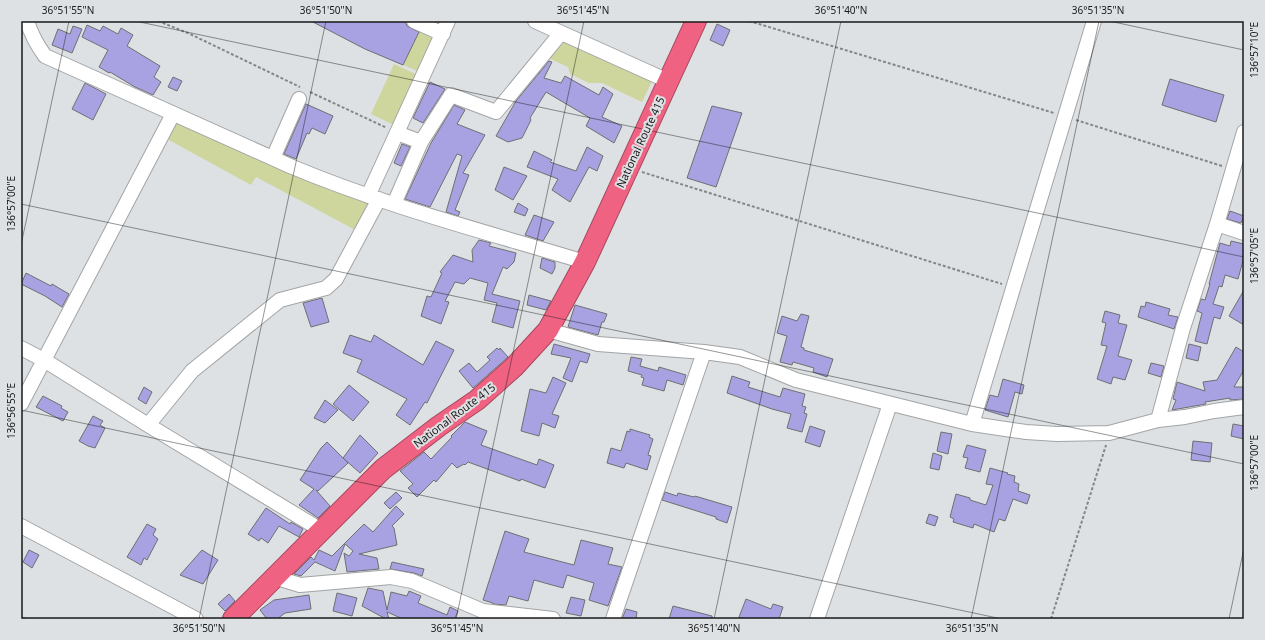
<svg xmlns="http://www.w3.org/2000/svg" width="1265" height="640" font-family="'Noto Sans',sans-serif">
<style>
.green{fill:#ced69d}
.building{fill:#a8a1e2;stroke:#706f72}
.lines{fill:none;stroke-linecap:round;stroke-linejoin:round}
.minor-casing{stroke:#a2a4a6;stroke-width:16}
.highway-casing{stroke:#a4485e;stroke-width:22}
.path{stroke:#848688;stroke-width:2;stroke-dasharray:3 2;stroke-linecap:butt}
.minor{stroke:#fff;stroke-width:14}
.highway{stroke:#f06282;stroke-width:20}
.ticks{fill:none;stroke:#18191a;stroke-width:1;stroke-opacity:0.45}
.labels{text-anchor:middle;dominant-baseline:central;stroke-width:4;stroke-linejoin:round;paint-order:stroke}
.street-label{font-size:11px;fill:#18191a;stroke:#dee1e3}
.neatline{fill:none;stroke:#18191a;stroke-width:1.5}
.ticks-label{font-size:10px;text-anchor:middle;fill:#18191a}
</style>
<rect width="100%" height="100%" fill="#dee1e3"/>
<path class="green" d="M420 28 439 36 422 73 403 65Z
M561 35 654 77 642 102 602 83H589L570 74 568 67 550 59 547 53Z
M394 64 420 76 396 126 371 114Z
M178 120 373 201 359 232 256 177 251 185 167 139Z"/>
<path class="building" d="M311 21H405L407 26 419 32 403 65 365 49Z
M717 24 730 30 723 46 710 40Z
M87 25 100 31 103 26 118 34 121 28 133 35 127 46 160 66 154 77 161 82 153 95 135 87 110 72 109 73 99 67 108 50 82 37Z
M73 26 82 29 72 53 52 45 58 29 70 34Z
M549 61 552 62 544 78 561 83 565 76 599 95 603 87 613 94 602 117 622 126 614 143 586 126 590 118 546 92 530 118 531 120 522 138 508 142 496 136 516 101Z
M173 77 182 81 177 91 168 87Z
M1170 79 1224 95 1216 122 1162 105Z
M430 82 445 89 423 123 413 118Z
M85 83 106 94 93 120 72 109Z
M306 104 333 116 325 134 312 128 309 134 307 133 296 159 284 154Z
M454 105 465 110 457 124 485 135 463 173 469 175 455 210 460 212 458 216 446 212 462 156 457 154 430 207 405 199 431 143Z
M712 106 742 113 716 187 687 178Z
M402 144 410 147 401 166 394 163Z
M587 147 603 156 597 171 589 167 570 202 552 190 558 179 527 167 534 151 552 160 550 162 576 171Z
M504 167 527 176 513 200 495 190Z
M518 203 528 209 525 216 514 212Z
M1230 211 1244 216 1241 223 1227 219Z
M534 215 554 222 543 241 525 235Z
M479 240 491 243 489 246 516 253 514 262 507 269 503 267 492 294 520 301 513 328 492 322 497 303 484 300 488 283 470 278 464 284 455 282 445 301 449 302 441 324 421 316 427 296 431 297 442 273 440 272 453 255 473 262 472 250Z
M1231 241 1244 244V257L1238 279 1225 275 1222 287 1219 286 1213 304 1224 307 1220 319 1214 317 1207 344 1195 341 1202 313 1197 311 1201 299 1205 300 1210 284H1209L1220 243 1230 246Z
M542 258 555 262V268L552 274 540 268Z
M26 273 51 286 52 284 69 294 62 307 45 296 21 284Z
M1244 290V325L1229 316Z
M529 295 551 301 546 310 527 305Z
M322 298 329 322 311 327 303 303Z
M1146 302 1170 309 1168 315 1178 317 1174 329 1138 317 1141 306 1145 307Z
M575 305 607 314 604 322H602L598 335 568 327Z
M1105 311 1120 315 1118 323 1127 325 1118 356 1132 360 1125 380 1113 377 1111 384 1097 379 1107 346 1101 345 1106 323 1102 322Z
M801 314 809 316 801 347 804 348V350L833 359 827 377 813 372 814 368 793 362 792 365 780 362 787 336 777 333 782 316 797 321Z
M350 335 371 342 374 335 423 365 436 341 454 350 427 403 425 402 410 425 396 415 407 399 357 372 362 360 343 353Z
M554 344 590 354 587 363 580 361 572 382 563 378 571 358 551 354Z
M1189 344 1201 347 1198 361 1186 358Z
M1236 347 1244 352V370L1234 387H1244V399L1230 400V398L1205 402 1206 404 1172 410 1176 400 1173 399 1177 382 1205 391 1203 382 1217 380Z
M497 348 499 350 500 348 508 357 473 388 459 371 469 363 477 372 490 360 487 357Z
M631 357 642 359 640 366 658 371 659 367 686 375 683 385 667 380 664 391 642 385 644 378 641 377 642 375 628 371Z
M1151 363 1164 366 1161 377 1148 373Z
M732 376 750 382 748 387 780 397 783 388 805 394 802 406 806 407 804 413 807 414 802 432 787 428 791 414 772 409 727 393Z
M553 377 566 383 552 414 559 416 555 428 542 423 539 436 521 431 530 389 546 393Z
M1003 379 1024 385 1022 394 1015 392 1008 417 985 410 990 395 998 397Z
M349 385 369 402 353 421 333 404Z
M144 387 152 392 146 404 138 399Z
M43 396 62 406 61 408 68 412 63 421 36 407Z
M325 400 338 410 325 423 314 418Z
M93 416 103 421 100 425 105 428 95 448 88 446 79 441Z
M465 422 487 431 481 445 537 465 539 459 554 465 545 488 521 479 520 481 468 462 465 465 464 464 457 468 452 463 436 482 434 480 417 497 408 488 413 484 400 471 424 452 431 459 452 437 451 436Z
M1233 424 1244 426V439L1231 436Z
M810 426 825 431 820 447 805 442Z
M630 429 650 435 649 437 653 439 648 455 651 456 647 470 626 463 624 468 607 463 611 448 621 451 627 431 630 432Z
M941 432 952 434 948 454 937 451Z
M360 435 378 453 360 473 343 458Z
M1193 441 1212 443 1210 462 1191 460Z
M327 442 348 463 318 491 316 490 330 506 318 518 299 505 314 489 300 480 321 448Z
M967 445 986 450 980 472 965 468 968 458 963 457Z
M933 453 942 456 939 470 930 468Z
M990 468 1008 473 1007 474 1015 476 1014 482 1019 484 1018 491 1030 495 1027 504 1013 499 1005 521 999 519 994 532 974 524 973 528 953 522 954 519 950 517 956 494 970 498V500L986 505 993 485 986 484Z
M396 492 402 498 390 509 384 503Z
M665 492 677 496 678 493 694 497 695 496 732 507 727 523 716 519V517L662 500Z
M396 506 404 514 392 526 394 528 397 545 359 554 377 558 379 569 347 572 344 553 349 556 353 551 345 544 335 571 315 562 301 576 294 574 311 557 314 560 319 550 332 556 364 524 373 532Z
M266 508 290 524 291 522 303 529 299 537 279 526 268 543 261 538 259 541 248 534Z
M929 514 938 517 935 526 926 523Z
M147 524 156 529 153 535 158 539 147 560 144 558 141 565 127 557Z
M505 531 529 539 524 552 574 565 581 540 613 548 608 564 622 567 608 606 589 600 594 583 567 575 563 588 534 580 528 601 509 596 506 605 493 604V603L483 600Z
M29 550 39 555 32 568 23 562Z
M202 550 218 560 203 584 180 575Z
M392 562 424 569 422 576 414 573 390 569Z
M368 588 383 591 387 610 391 592 407 596 409 591 421 596 418 603 447 615 450 607 458 611 455 618 456 619H403L387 612 389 619H386L362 606Z
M337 593 357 598 352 616 333 611Z
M229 594 235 601 225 611 218 604Z
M309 595 311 609 285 613 277 619H267L260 610 274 600Z
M571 597 585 600 581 616 566 613Z
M746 599 771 609 773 604 783 607 779 619H745L739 617Z
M673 606 712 616V619H669Z
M626 609 637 612 636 619H622Z"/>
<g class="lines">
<g class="minor-casing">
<path id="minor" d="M27 21C31 34 37 45 45 56L290 166C385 206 486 232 585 262
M414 21 443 34
M535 21 668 81
M397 133 421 142
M273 158 299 99
M368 196 448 21
M394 204 421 142 451 95 496 112 561 33
M1217 224 1244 233
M548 330 598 344 704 352 740 357 796 380 972 424 1026 432 1057 434 1109 433 1158 420 1185 417 1214 411 1244 407
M21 348 44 360 148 425 321 530
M21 404 173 114
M1158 420 1183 328 1217 224 1244 132
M972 424 1094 21
M148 425 192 371 280 300 326 288 336 279 379 199
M21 526 196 619
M274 577 300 585 391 577 412 581 483 611 553 619
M613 619 704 352
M817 619 890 404"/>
</g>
<g class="highway-casing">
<path id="highway" d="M233 619 383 469 439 426 477 400 514 367 548 330 585 262 696 21"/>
</g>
<path class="path" d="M158 21 190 34 300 87
M749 21 1054 113
M310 92 387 128
M1076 120 1222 166
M642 172 1002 284
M1051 619 1106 445"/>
<use href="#minor" class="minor"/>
<use href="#highway" class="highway"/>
</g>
<path class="ticks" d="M135 21 1244 257M1109 21 1244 50M21 204 1244 464M21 245 69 21M21 410 1002 619M21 617 29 619M199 619 326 21M456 619 584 21M714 619 841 21M971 619 1099 21M1229 619 1244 548"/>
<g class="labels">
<g class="street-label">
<text transform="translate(640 142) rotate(-65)">National Route 415</text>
<text transform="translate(454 415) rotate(-37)">National Route 415</text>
</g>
</g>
<rect width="1265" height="640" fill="none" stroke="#dee1e3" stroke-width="44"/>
<rect x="22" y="22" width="1221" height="596" class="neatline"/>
<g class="ticks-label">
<text x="68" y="14">36°51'55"N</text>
<text x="326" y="14">36°51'50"N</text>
<text x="583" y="14">36°51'45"N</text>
<text x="841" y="14">36°51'40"N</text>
<text x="1098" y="14">36°51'35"N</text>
<text transform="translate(1254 50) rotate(-90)" y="4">136°57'10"E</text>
<text transform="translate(11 204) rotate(-90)" y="4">136°57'00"E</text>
<text transform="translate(1254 256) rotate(-90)" y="4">136°57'05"E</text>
<text transform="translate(11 411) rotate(-90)" y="4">136°56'55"E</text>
<text transform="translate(1254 463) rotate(-90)" y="4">136°57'00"E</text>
<text x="199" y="632">36°51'50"N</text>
<text x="457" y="632">36°51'45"N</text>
<text x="714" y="632">36°51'40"N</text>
<text x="972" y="632">36°51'35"N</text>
</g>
</svg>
